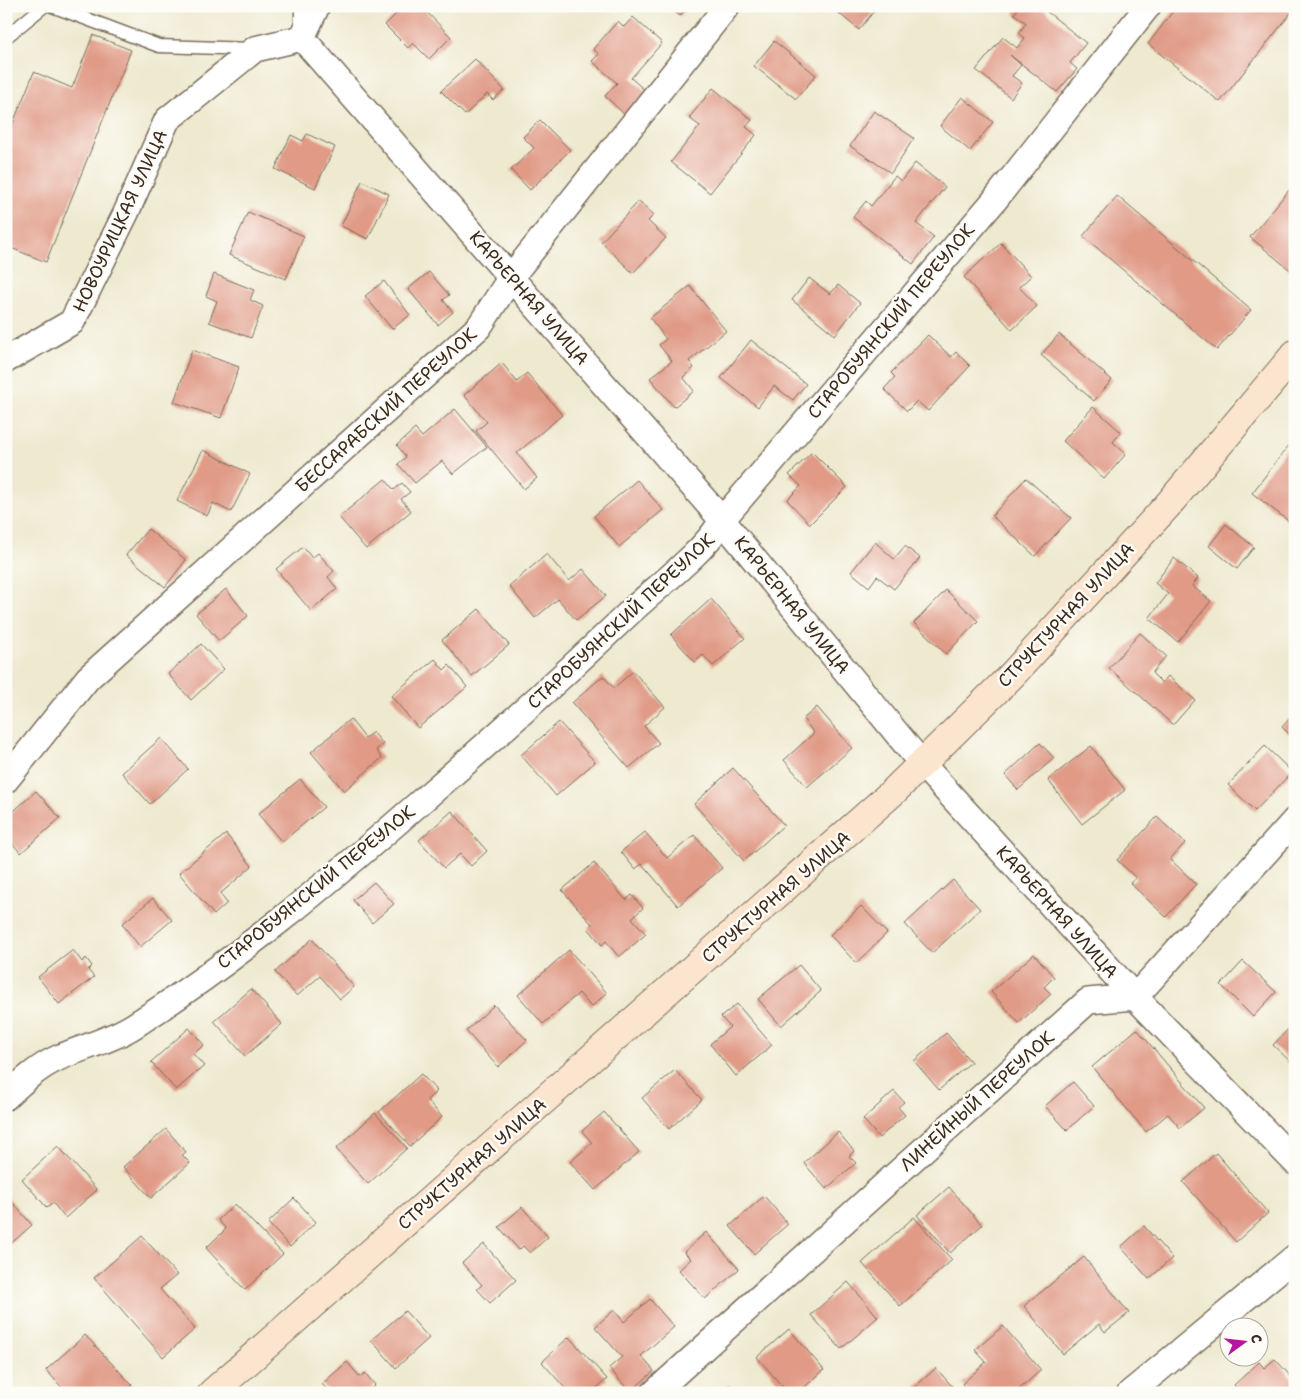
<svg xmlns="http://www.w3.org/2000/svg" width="1301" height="1399" font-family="'Shantell Sans',sans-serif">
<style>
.building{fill:#e09a86}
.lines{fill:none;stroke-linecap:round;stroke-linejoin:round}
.service-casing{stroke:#7a6d5c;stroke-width:15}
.minor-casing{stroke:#7a6d5c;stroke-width:28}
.secondary-casing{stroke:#7a6d5c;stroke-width:30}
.service{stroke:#fff;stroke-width:12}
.minor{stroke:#fff;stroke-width:25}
.secondary{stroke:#fce5cf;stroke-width:28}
.labels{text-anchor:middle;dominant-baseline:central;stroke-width:5;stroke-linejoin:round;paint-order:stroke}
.street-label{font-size:18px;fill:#3b2a1e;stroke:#fdfcf7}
</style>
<rect width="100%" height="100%" fill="#fdfcf7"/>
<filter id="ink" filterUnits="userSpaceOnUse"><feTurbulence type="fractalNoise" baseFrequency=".02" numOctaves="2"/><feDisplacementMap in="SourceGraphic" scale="10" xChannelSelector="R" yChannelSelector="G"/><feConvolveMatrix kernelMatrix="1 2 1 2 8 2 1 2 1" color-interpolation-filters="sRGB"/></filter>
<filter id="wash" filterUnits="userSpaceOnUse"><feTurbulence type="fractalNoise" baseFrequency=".0096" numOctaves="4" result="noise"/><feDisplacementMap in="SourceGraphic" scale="20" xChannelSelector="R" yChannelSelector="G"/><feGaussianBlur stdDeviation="1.12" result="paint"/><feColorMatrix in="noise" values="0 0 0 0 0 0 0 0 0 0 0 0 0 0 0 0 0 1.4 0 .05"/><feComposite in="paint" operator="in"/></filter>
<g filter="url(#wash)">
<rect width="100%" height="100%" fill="#eee9cf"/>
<g id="blocks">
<path class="building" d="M404 6H421L451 37 429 59 413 43 408 48 385 25Z
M668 6H688L680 16Z
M830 6H878L859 30Z
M1020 6H1040L1086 43 1070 63 1077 69 1057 92 1010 55 1021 65 1012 76 1022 83 1011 98 976 70 1003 37 1017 48 1025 38 1019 33 1026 23 1014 14Z
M1177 6H1295V8L1220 102 1148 44Z
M633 17 662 43 631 78 649 94 627 117 605 96 617 83 592 61 599 54 593 49 618 21 624 27Z
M93 35 131 50 46 262 6 246V140L34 72 72 88Z
M774 41 816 75 796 99 754 66Z
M475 59 504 90 493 100 487 94 465 115 441 91Z
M713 88 752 120 746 127 756 135 710 193 671 162 700 126 689 118Z
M962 97 993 122 970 151 940 126Z
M874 111 914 138 891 173 850 146Z
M540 120 570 150 530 190 511 170 534 148 523 137Z
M307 134 335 147 315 188 275 169 291 135 303 141Z
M915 163 945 187 916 223 934 237 913 264 853 217 866 201 871 206 895 176 901 181Z
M362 181 389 194 368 239 341 226Z
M1295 183V274L1250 237Z
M1117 196 1251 310 1217 350 1083 236Z
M639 201 654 215 648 221 666 238 633 273 601 242Z
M248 212 304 236 286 279 229 255Z
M1001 243 1031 276 1019 287 1037 306 1012 330 964 277Z
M429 272 449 295 443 300 453 312 438 325 408 289Z
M214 274 254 290 250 300 263 306 251 338 209 322 217 301 206 296Z
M809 278 830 294 838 285 860 303 835 335 792 300Z
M384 281 410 315 392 329 365 296Z
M690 286 726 331 689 361 694 368 683 377 694 391 674 407 650 378 672 361 659 345 666 339 650 318Z
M1059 334 1112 380 1094 401 1041 355Z
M928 335 951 357 956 352 970 366 928 411 917 401 907 411 884 389 895 377 891 373Z
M751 340 806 384 793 400 774 386 758 407 721 378Z
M192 350 239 367 221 418 174 402Z
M502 363 517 382 527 373 562 415 517 453 537 478 524 489 476 431 487 422 464 395Z
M1093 407 1121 432 1113 442 1126 454 1104 479 1063 441Z
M455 409 487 447 453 474 442 461 415 483 398 464 406 457 397 445 415 429 422 437Z
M1293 440 1295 441V526L1252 493Z
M203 450 250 474 231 512 213 503 207 516 177 501Z
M812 452 847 487 810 524 787 500 801 486 789 475Z
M1026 478 1071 518 1035 556 992 516Z
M385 479 394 490 402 483 410 492 401 499 411 511 366 549 339 517Z
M637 480 663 510 619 547 594 516Z
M1226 524 1254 547 1237 569 1209 546Z
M148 529 186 560 165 587 126 555Z
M875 542 894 559 905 546 920 558 894 589 877 576 869 587 851 572Z
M303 547 312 558 318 553 334 571 328 577 337 589 311 611 276 569Z
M547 554 569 581 583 569 606 596 576 620 558 599 535 618 509 586Z
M1174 558 1198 578 1192 586 1211 601 1178 642 1149 618 1168 594 1155 583Z
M226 589 248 616 219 641 196 614Z
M946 590 978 621 946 654 914 623Z
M711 599 745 638 713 666 703 655 695 662 671 635Z
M479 609 509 645 472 676 442 640Z
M1140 633 1166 656 1152 673 1162 683 1168 676 1195 700 1173 725 1109 668Z
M201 644 224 669 191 700 168 674Z
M435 659 444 670 449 665 467 687 418 728 391 696Z
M633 671 665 707 644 726 659 743 629 768 572 703 603 676 614 688Z
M817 707 852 748 807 787 784 760 814 733 803 719Z
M1295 713V740L1282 727Z
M350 719 365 738 373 732 383 744 376 750 382 758 344 791 311 752Z
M559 722 595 762 556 796 521 755Z
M161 738 188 769 150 804 122 773Z
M1040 743 1054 758 1018 790 1005 775Z
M1091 746 1125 790 1082 824 1048 780Z
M1265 746 1292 772 1255 811 1228 785Z
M733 768 784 825 744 861 694 804Z
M300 779 324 807 282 842 258 814Z
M36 791 60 818 21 853 6 837V818Z
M452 811 487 851 471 866 460 854 444 868 419 840Z
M1157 817 1185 843 1170 859 1196 884 1166 917 1130 883 1136 878 1117 860Z
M645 832 667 858 694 835 722 868 678 906 642 864 635 869 621 852Z
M226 834 252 866 220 894 227 903 214 915 179 873Z
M594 863 626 900 632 895 643 908 632 918 646 934 619 957 606 941 602 945 588 928 592 924 562 890Z
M953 880 980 909 932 953 905 924Z
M374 882 394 904 372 923 353 900Z
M153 898 172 920 140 947 122 924Z
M861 906 887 933 856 963 830 935Z
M312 939 354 987 340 999 320 976 297 996 275 972Z
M73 950 82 962 86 958 92 966 88 970 94 977 59 1004 38 977Z
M569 950 607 993 591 1007 579 993 543 1024 518 995Z
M1034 954 1054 977 1044 987 1051 994 1019 1023 991 992Z
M1243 961 1276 992 1253 1017 1221 985Z
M799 965 821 991 781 1026 758 999Z
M251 989 282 1024 245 1056 214 1021Z
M737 1004 772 1045 736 1076 710 1044 730 1027 721 1017Z
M494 1005 527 1040 498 1067 466 1031Z
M1295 1022V1066L1273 1045Z
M189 1028 204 1045 193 1054 204 1066 176 1090 151 1062Z
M1137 1029 1204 1108 1180 1128 1168 1114 1146 1132 1092 1067Z
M946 1033 971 1062 939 1090 914 1061Z
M675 1070 702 1100 669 1129 642 1098Z
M421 1074 437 1091 427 1100 442 1117 410 1146 379 1112Z
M1073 1082 1094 1106 1067 1130 1045 1106Z
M894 1091 904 1102 898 1107 905 1115 879 1138 863 1119Z
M604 1112 639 1152 595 1190 570 1162 592 1143 582 1131Z
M375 1113 407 1148 368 1184 336 1149Z
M166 1129 186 1152 182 1155 190 1163 151 1198 123 1167Z
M838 1132 854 1151 849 1156 856 1163 826 1189 804 1163Z
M58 1146 97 1190 65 1218 53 1203 47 1208 22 1179Z
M1216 1153 1268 1213 1236 1242 1183 1182Z
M949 1187 982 1225 950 1253 917 1215Z
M764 1196 788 1224 754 1254 730 1226Z
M8 1197 32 1225 6 1248V1198Z
M294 1198 316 1222 290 1247 268 1223Z
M235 1204 283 1254 245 1290 206 1248 226 1229 218 1220Z
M522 1207 548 1237 530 1253 523 1246 519 1250 499 1227Z
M914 1217 952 1260 900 1306 862 1263Z
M1144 1226 1172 1258 1149 1279 1121 1247Z
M706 1232 739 1269 705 1299 679 1270 691 1259 684 1252Z
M142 1236 177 1275 160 1289 195 1329 163 1357 94 1278Z
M484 1244 516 1280 490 1303 477 1289 482 1285 462 1263Z
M1084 1257 1129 1313 1105 1332 1099 1324 1063 1354 1024 1306Z
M848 1282 878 1317 841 1349 811 1315Z
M650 1299 674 1327 641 1356 654 1371 630 1392 609 1368 622 1357 595 1327 614 1310 624 1322Z
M405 1311 429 1338 396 1368 371 1340Z
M1003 1326 1041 1370 1015 1393H969L962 1384 986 1362 975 1350Z
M789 1329 824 1370 798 1393H788L757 1357Z
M85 1335 132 1385 124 1393H116L114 1390 111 1393H67L46 1370Z
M569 1337 607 1379 591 1393H569L542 1362Z
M1275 1359 1295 1381V1388L1289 1393H1241L1234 1385 1259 1362 1264 1368Z
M347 1362 360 1377 365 1373 375 1385 371 1389 374 1393H330L322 1384Z
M936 1368 958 1393H908Z
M729 1385 736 1393H720Z"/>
</g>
</g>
<g filter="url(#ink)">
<use href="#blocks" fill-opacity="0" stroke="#7a6d5c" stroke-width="1"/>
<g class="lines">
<g class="service-casing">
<path id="service" d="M52 6 159 46 252 49
M301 6V29
M6 37 44 6"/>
</g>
<g class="minor-casing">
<path id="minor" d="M302 38 722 520 922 764 1135 997 1295 1162
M302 38 317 6
M6 360 72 322 126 213 167 120 255 49 302 38
M6 780 88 678 479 327 511 277 727 6
M6 1097C22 1082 38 1067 58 1058 83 1047 112 1040 135 1025 235 961 328 883 417 805 489 743 559 680 627 615 654 589 707 550 722 520L994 201 1148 6
M654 1393 1088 1001 1135 997 1295 820
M1130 1393 1295 1257"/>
</g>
<g class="secondary-casing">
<path id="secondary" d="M212 1393 894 791 1012 675 1167 506 1295 354"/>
</g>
<use href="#service" class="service"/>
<use href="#minor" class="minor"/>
<use href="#secondary" class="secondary"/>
</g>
</g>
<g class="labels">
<g class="street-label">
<text transform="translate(120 221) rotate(-65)">НОВОУРИЦКАЯ УЛИЦА</text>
<text transform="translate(529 298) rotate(49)">КАРЬЕРНАЯ УЛИЦА</text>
<text transform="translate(891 321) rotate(-50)">СТАРОБУЯНСКИЙ ПЕРЕУЛОК</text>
<text transform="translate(386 410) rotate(-42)">БЕССАРАБСКИЙ ПЕРЕУЛОК</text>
<text transform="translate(792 605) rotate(51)">КАРЬЕРНАЯ УЛИЦА</text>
<text transform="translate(1066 615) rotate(-47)">СТРУКТУРНАЯ УЛИЦА</text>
<text transform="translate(621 621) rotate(-43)">СТАРОБУЯНСКИЙ ПЕРЕУЛОК</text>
<text transform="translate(316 887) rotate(-39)">СТАРОБУЯНСКИЙ ПЕРЕУЛОК</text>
<text transform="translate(776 897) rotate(-41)">СТРУКТУРНАЯ УЛИЦА</text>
<text transform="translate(1057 912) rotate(48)">КАРЬЕРНАЯ УЛИЦА</text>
<text transform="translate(977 1101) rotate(-42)">ЛИНЕЙНЫЙ ПЕРЕУЛОК</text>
<text transform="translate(472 1164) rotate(-41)">СТРУКТУРНАЯ УЛИЦА</text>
</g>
</g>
<rect width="1301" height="1399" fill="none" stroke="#fdfcf7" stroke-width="25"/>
<g transform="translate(1244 1342) rotate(75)"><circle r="24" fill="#fdfcf7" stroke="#afa8a0"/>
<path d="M0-4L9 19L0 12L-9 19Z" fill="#b5179e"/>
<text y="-8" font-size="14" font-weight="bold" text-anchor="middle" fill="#3b2a1e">С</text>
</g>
</svg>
